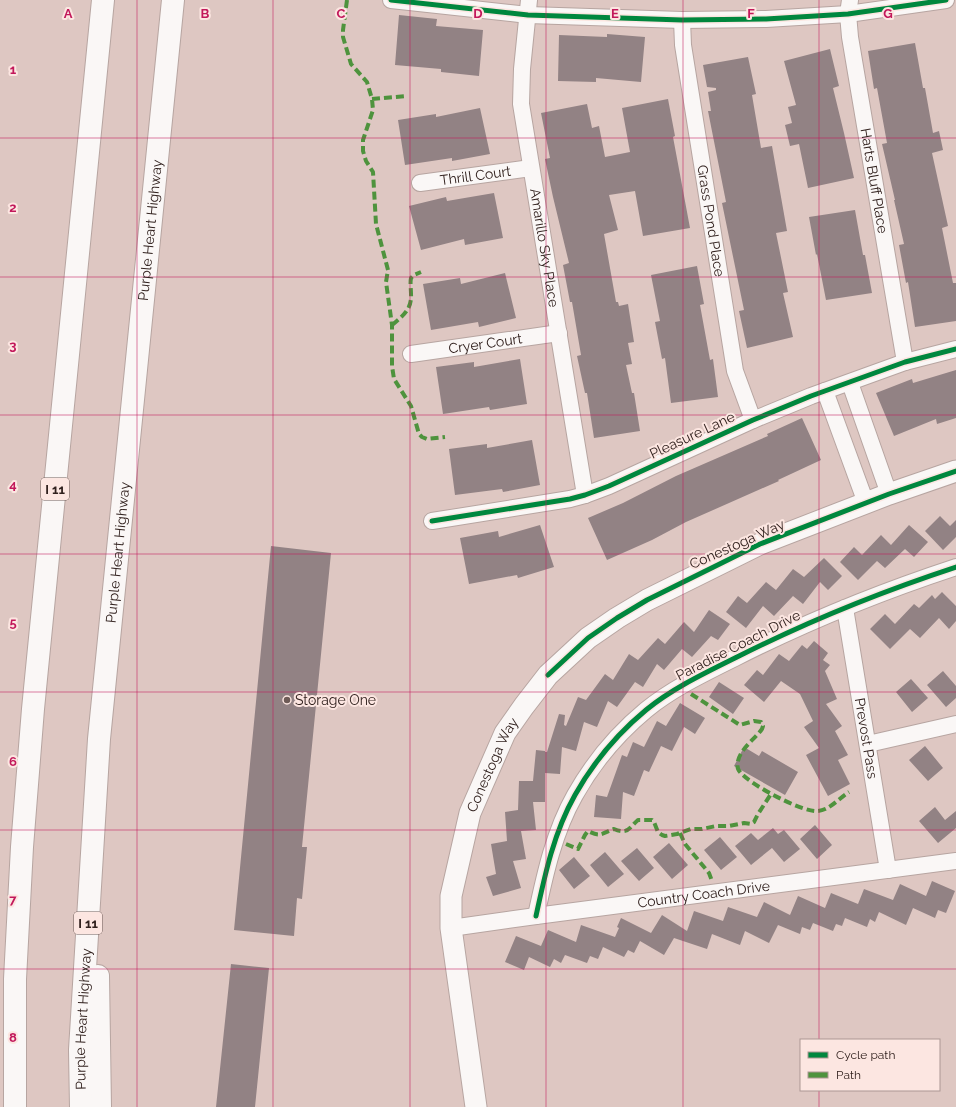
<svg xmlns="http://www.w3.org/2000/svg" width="956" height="1107" font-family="Raleway,sans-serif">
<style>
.building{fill:#928284}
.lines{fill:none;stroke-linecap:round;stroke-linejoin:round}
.minor-casing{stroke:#b7a5a1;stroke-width:18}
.tertiary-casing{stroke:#b7a5a1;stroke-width:23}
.motorway-casing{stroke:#b7a5a1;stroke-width:24}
.minor{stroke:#faf7f6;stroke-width:16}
.tertiary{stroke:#faf7f6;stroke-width:21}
.motorway{stroke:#faf7f6;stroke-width:22}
.quiet{stroke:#4e933d;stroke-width:4;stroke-dasharray:8 4;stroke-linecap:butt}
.cycleway-casing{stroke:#fce6e1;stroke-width:8}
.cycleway{stroke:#00873e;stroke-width:5}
.grid{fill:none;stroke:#c2185b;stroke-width:1;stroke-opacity:0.55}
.poi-dot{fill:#6e5b57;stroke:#fce6e1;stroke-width:1.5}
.labels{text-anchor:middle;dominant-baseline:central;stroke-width:4;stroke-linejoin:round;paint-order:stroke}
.shield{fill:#fce6e1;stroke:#6e5c58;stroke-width:1}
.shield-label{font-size:13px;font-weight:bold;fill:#31211e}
.street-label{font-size:14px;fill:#31211e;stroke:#fce6e1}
.poi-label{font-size:14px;fill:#31211e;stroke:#fce6e1;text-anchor:start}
.grid-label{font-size:13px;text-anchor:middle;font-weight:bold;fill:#c2185b;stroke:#fce6e1;stroke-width:4;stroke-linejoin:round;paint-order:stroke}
</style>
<rect width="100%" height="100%" fill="#dec7c2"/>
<path class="building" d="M399 15 437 19 436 26 483 30 479 76 441 72V69L395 65Z
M607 34 645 37 641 82 596 78V82L558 81 559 35 607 37Z
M915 43 923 88H925L933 133 939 131 943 150 932 153 948 226 942 228 953 283H956V321L915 327 908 282 906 283 899 245 904 244 894 200H895L882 144 887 143 877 88 874 89 868 51Z
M830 49 839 86 833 88 844 133 854 178 808 188 799 144 790 146 785 125 792 123 788 107 796 105 784 61Z
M748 57 756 94 752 95 761 148 772 146 787 231 776 233 788 292 783 293 793 337 747 348 739 311 744 310 722 203 726 202 708 111H711L708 92 716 90V88L707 87 703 65Z
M668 99 675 136 673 137 690 228 643 236 635 191 609 195 618 230 604 234 616 302H618L619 306 628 304 634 342 628 343 632 364 626 365 632 393H634L640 431 594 438 587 393H585L577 356 581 355 572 302H570L563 265 569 263 553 197 545 159 550 158 541 113 587 104 592 128 599 126 605 157 630 152 622 108Z
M480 108 490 154 452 161V158L405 165 398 120 436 114V117Z
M494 193 503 238 465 245 464 239 421 250 409 206 446 197 447 201Z
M855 210 863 255H865L872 293 826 300 817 254 816 255 809 217Z
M697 266 704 304 700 305 710 360 713 359 718 397 671 403 665 358 662 359 655 322 660 321 651 275Z
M505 273 516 318 479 327 478 322 431 330 423 284 460 278 461 284Z
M520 359 527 404 490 410 489 407 443 414 436 367 474 362V367Z
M956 370V418L937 424 936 419 894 436 876 393 912 379 913 383Z
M802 418 821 460 778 480 779 481 686 522 652 540 607 560 588 518 623 503 676 476 768 436 767 434Z
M532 440 540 485 503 492 502 489 455 495 449 449 487 444V448Z
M940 516 950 526 956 520V537L943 550 925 531Z
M540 525 554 567 518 578 517 575 469 584 460 538 498 531 499 537Z
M909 525 928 542 914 557 905 549 885 568 877 561 858 580 840 562 854 547 862 555 881 535 891 545Z
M271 546 331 553 302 847H307L302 899 297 898 294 936 234 930Z
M824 558 842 576 828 590 820 582 803 604 793 596 774 616 763 606 746 628 726 612 738 596 747 603 766 582 776 590 793 569 804 577Z
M942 592 956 606V621L949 629 939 618 920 638 910 629 890 649 870 629 885 614 895 624 914 604 919 608 932 595 935 599Z
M709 610 730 624 718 640 711 636 692 657 682 649 664 670 657 664 643 687 635 682 617 707 608 701 597 727 584 722 576 751 562 747 560 774 545 773V802H533L536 830 521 831 526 859 513 861 521 888 493 896 486 877 496 874 491 844 507 841 505 812 518 810 519 781H533L536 750 545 751V752H547L559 714 565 715 564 725 566 726 578 697 586 700 605 674 613 680 629 654 638 660 658 638 665 644 684 622 694 632Z
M814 641 828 653 823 660 830 665 825 671 837 699 826 704 842 726 835 731 848 755 838 760 850 784 828 796 806 755 819 748 804 727 813 721 800 694 781 681 764 702 744 685 757 670 763 675 779 654 789 661 802 645 807 649Z
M943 671 956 686V698L946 707 927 685Z
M911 679 928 698 912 712 896 692Z
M719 682 744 698 733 714 709 697Z
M680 703 705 718 695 734 684 727 672 751 661 746 649 772 644 770 634 796 623 792 621 819 594 817 596 795 607 797 622 755 627 757 633 742 644 747 657 721 666 726Z
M925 746 943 768 928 781 909 760Z
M744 747 759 756 762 751 798 772 785 795 734 766Z
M935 807 945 820 956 811V828L938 843 919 821Z
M815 825 832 845 817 859 800 839Z
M773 828 778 834 784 830 800 849 784 862 772 848 751 865 735 846 751 833 758 840Z
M720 837 737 857 721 870 704 850Z
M669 843 688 865 672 879 653 857Z
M637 848 654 868 639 881 621 861Z
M605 852 624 874 608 887 590 865Z
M574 857 590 876 574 889 559 870Z
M932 881 955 891 946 913 938 910 935 918 913 908 906 925 879 912 875 922 870 919 867 927 845 918 842 926 836 924 833 931 813 923 810 930 802 927 800 934 778 925 769 943 745 931 740 945 712 934 707 949 674 938 664 955 640 941 634 953 628 950 624 957 603 947 598 959 590 956 587 963 565 955 561 963 554 959 550 967 529 957 524 970 505 962 516 936 541 946 548 930 576 942 581 925 615 937 619 928 617 927 621 918 651 933 662 915 687 931 694 911 723 921 728 907 757 917 764 902 790 915 798 896 825 908 831 893 858 904 864 889 893 900 900 884 926 896Z
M231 964 269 968 255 1107H216Z"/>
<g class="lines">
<g class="minor-casing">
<g id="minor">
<path d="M391 0 528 15 682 20 766 19 848 14 946 0"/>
<path id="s1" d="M529 0 522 69 521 104 585 495"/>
<path id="s2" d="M850 0 848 14 850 37 905 362"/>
<path id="s3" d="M682 20 683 45 735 371 753 420"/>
<path id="s4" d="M420 183 531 168"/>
<path id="s5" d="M411 354 559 333"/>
<path d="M850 383 889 494"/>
<path d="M825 391 866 503"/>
<path d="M432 521 570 499 585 495 609 486 753 420 811 396 905 362 956 349"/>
<path id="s6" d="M845 608 888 870"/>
<path d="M868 744 956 724"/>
<path d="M536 916C545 874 554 832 575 795 593 763 617 734 646 710 673 688 705 673 735 658 806 622 880 592 956 567"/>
<path id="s7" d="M451 928 536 916 956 861"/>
</g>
</g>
<g class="tertiary-casing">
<g id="tertiary">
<path id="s8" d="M476 1107 451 928V896L470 813 505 733 524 706 548 675 588 638 617 618 647 600 760 544 889 494 956 471"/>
</g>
</g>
<g class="motorway-casing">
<g id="motorway">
<path d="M98 976 100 1107"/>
<path d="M15 1107V979L22 847 33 709 103 0"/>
<path id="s9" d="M81 1107 80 1050 99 739 173 0"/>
</g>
</g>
<use href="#minor" class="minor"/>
<use href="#tertiary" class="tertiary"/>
<use href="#motorway" class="motorway"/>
<path class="quiet" d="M347 0 343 30V37L351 64 367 82 372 99 373 110 363 140V151L366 161 373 172 376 224 388 270 386 282 392 325V366L394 379 411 406 419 434 422 437 427 439 445 437
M372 99 406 96
M392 325C403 316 412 309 411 294 411 289 410 283 411 278L414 275 421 272
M691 694 740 725 754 721 761 722 763 726 762 729C754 740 741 748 738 761 737 764 737 769 740 772 749 784 803 813 818 811 830 810 839 798 849 792
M680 833 685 844 709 873 712 881
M566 844 578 849 585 835 588 831C602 838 601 833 614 829 628 835 629 828 638 820H652L654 822 658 832 662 835 665 836 677 834 691 829H702L716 826H729L744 823 751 824 754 822 758 814 771 794"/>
<g class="cycleway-casing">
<path id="cycleway" d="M391 0 528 15 682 20 766 19 848 14 946 0
M432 521 570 499 585 495 609 486 753 420 811 396 905 362 956 349
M548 675 588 638 617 618 647 600 760 544 889 494 956 471
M536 916C545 874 554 832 575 795 593 763 617 734 646 710 673 688 705 673 735 658 806 622 880 592 956 567"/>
</g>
<use href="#cycleway" class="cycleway"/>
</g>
<path class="grid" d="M137 0V1107M273 0V1107M410 0V1107M546 0V1107M683 0V1107M819 0V1040M0 138H956M0 277H956M0 415H956M0 554H956M0 692H956M0 830H956M0 969H956M819 1090V1107"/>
<circle class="poi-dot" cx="287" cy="700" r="4"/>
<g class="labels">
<g class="shield">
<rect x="41" y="478" width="28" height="22" rx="3"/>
<rect x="74" y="912" width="28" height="22" rx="3"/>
</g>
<g class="shield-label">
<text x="55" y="489">I 11</text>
<text x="88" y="923">I 11</text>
</g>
<g class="street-label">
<text stroke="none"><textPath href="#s4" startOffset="56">Thrill Court</textPath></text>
<text stroke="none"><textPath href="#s2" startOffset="183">Harts Bluff Place</textPath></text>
<text stroke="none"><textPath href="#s3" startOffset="203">Grass Pond Place</textPath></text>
<text stroke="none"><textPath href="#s9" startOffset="880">Purple Heart Highway</textPath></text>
<text stroke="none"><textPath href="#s1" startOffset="250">Amarillo Sky Place</textPath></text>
<text stroke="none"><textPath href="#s5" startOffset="75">Cryer Court</textPath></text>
<text transform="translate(692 435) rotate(-25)">Pleasure Lane</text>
<text transform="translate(737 544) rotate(-24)">Conestoga Way</text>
<text stroke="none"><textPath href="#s9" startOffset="556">Purple Heart Highway</textPath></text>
<text transform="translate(738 645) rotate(-27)">Paradise Coach Drive</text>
<text stroke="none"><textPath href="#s6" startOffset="132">Prevost Pass</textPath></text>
<text stroke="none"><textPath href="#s8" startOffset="351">Conestoga Way</textPath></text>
<text stroke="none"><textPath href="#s7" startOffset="255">Country Coach Drive</textPath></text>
<text stroke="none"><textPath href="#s9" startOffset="88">Purple Heart Highway</textPath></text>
</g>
<g class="poi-label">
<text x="295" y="700">Storage One</text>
</g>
</g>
<g class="grid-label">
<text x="68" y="18">A</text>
<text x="205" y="18">B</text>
<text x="341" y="18">C</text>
<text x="478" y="18">D</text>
<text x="615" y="18">E</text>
<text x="751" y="18">F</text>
<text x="888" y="18">G</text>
<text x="13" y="74">1</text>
<text x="13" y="212">2</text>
<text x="13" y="350">3</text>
<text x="13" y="489">4</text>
<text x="13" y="627">5</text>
<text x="13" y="766">6</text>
<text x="13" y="904">7</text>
<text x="13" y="1042">8</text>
</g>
<rect x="800" y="1039" width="140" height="52" fill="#fce6e1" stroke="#ab9793"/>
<rect x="808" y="1052" width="20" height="6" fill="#00873e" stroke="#ab9793"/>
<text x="836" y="1059" font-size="12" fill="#31211e">Cycle path</text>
<rect x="808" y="1072" width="20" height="6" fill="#4e933d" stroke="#ab9793"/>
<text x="836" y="1079" font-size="12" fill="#31211e">Path</text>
</svg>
